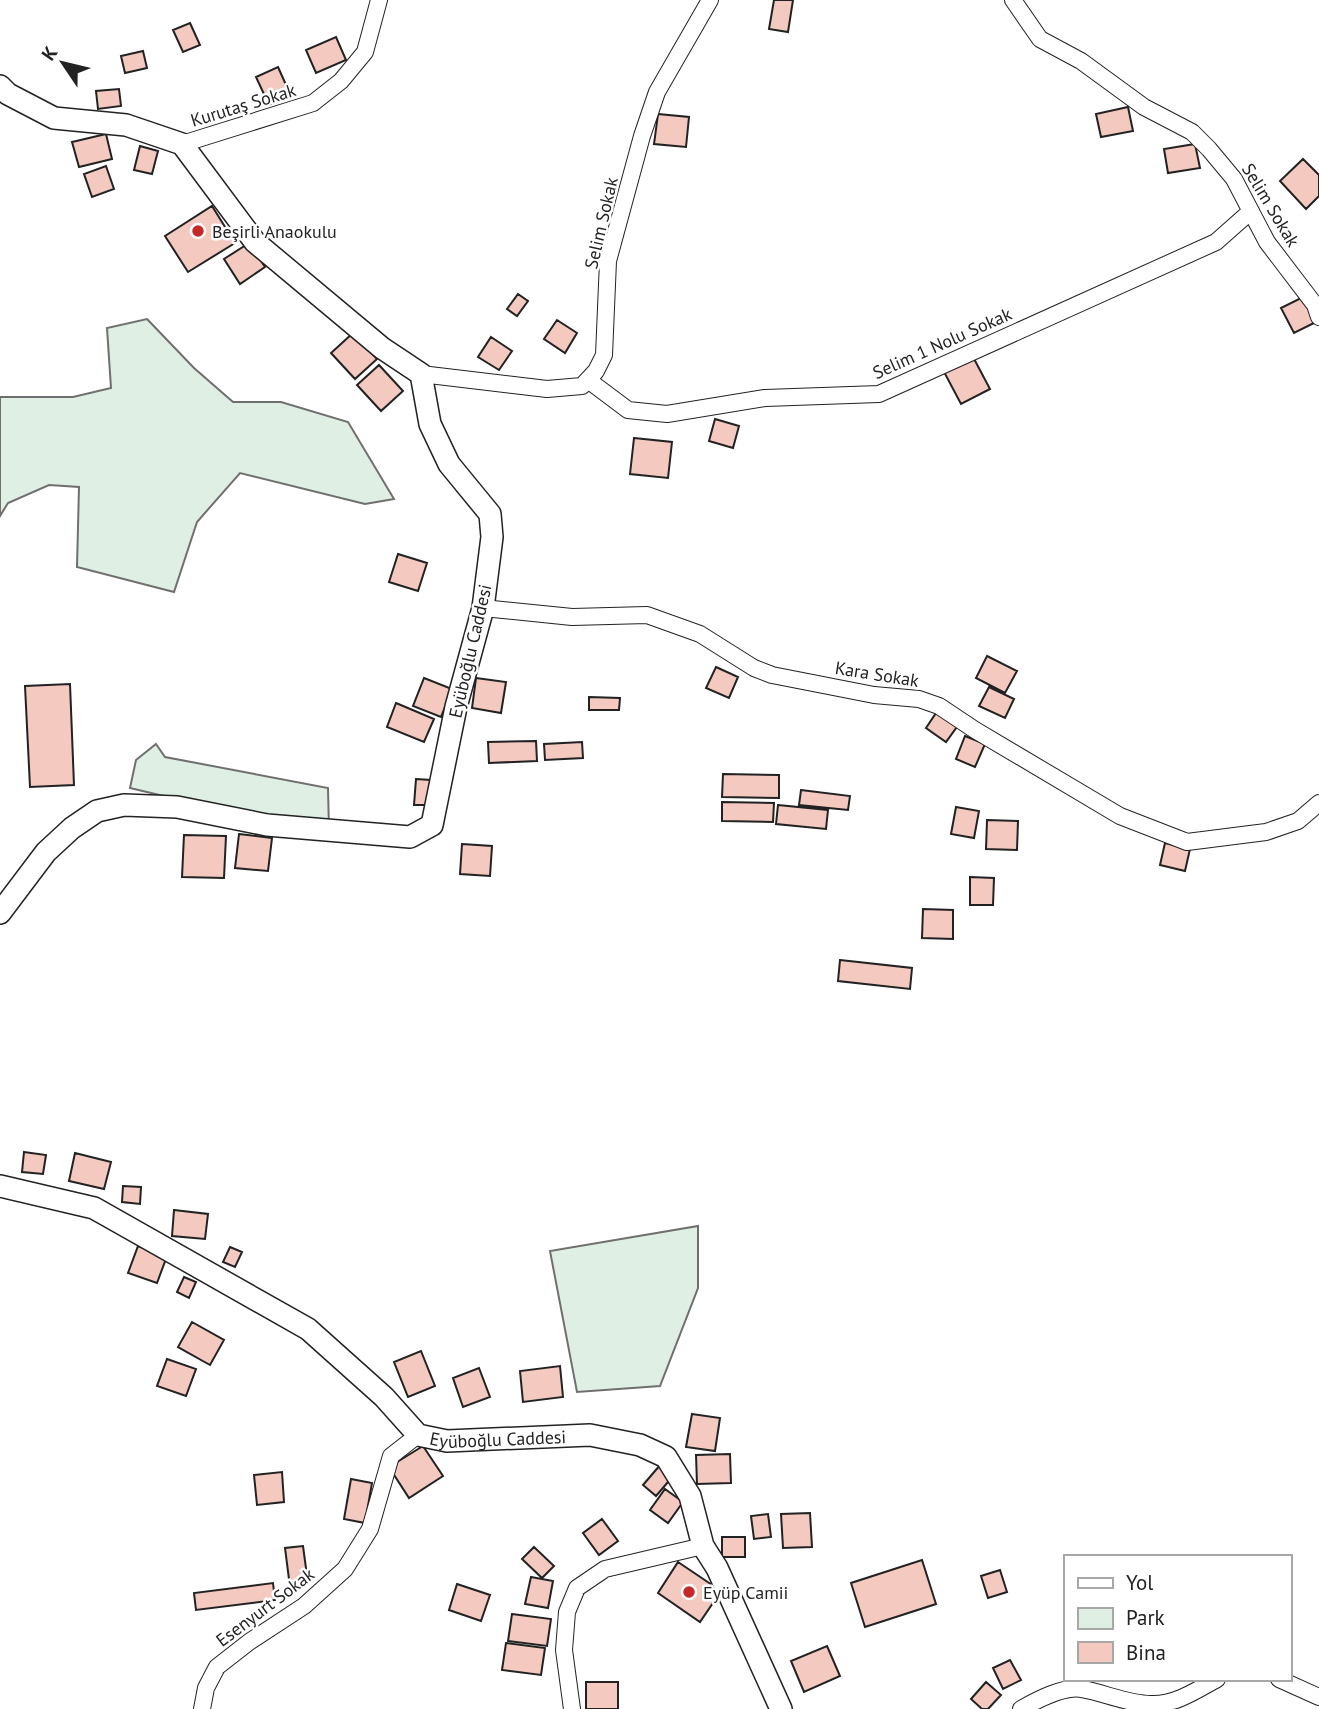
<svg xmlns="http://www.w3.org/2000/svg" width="1319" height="1709" font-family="'PT Sans',sans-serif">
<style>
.green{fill:#e0efe3;stroke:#6f6f6f;stroke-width:2}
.building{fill:#f3c9c0;stroke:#222;stroke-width:2}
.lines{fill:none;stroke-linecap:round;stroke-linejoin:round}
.street-casing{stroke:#222;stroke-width:18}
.secondary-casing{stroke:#222;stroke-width:24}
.street{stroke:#fff;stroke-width:16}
.secondary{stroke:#fff;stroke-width:21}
.poi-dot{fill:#c62828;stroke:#fff;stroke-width:2.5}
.labels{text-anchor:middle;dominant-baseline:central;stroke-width:5;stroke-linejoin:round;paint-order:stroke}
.street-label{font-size:18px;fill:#222;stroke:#fff}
.poi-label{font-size:18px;fill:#222;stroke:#fff;text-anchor:start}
</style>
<rect width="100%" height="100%" fill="#fff"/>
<path class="green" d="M147 319 194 368 233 402H281L348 422 394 499 365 504 240 473 197 522 174 592 77 567 79 487 49 485 8 503 0 516V397H73L111 388 107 328Z
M156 744 165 757 328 788 329 830 265 820 130 788 136 760Z
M698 1226V1288L660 1386 577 1392 550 1251Z"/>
<path class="building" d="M774 0H793L788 32 769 29Z
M190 23 200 45 183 52 173 30Z
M336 37 346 60 316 73 306 50Z
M143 51 147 68 125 73 121 56Z
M278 67 291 96 269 105 256 77Z
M119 89 121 106 98 109 96 91Z
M1128 107 1133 131 1101 137 1096 114Z
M658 114 689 117 686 147 654 144Z
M106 134 112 159 79 167 72 142Z
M1195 144 1200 168 1168 173 1164 149Z
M140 146 158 151 152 174 134 170Z
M1303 159 1319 175V196L1306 209 1280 181Z
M106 166 114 189 92 197 84 174Z
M212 206 235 243 188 272 165 236Z
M249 243 265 267 240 284 224 259Z
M518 294 528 301 517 316 507 309Z
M1303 297 1316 322 1294 333 1281 308Z
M557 320 577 333 565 353 544 339Z
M353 333 377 359 355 379 331 353Z
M491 337 512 351 499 370 478 357Z
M972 355 990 389 961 404 943 370Z
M379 365 403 391 381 411 357 385Z
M715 419 739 426 733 448 709 441Z
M634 438 672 442 668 478 630 474Z
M398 554 427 563 418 591 389 582Z
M987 656 1017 671 1005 693 976 678Z
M716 667 738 677 729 698 706 688Z
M424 678 452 689 441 717 413 706Z
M476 678 506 682 501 713 472 708Z
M70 684 74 785 30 787 25 686Z
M989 687 1014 699 1005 718 979 706Z
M589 697 620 698 619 710H589Z
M396 703 434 719 424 742 387 727Z
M938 710 959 724 946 742 926 728Z
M965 736 985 744 975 767 956 759Z
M536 741 537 761 489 763 488 742Z
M582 742 583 758 545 760 544 744Z
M723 774 779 775V798L722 797Z
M416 779 431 780 430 805H414Z
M801 790 850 796 848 810 799 805Z
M722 802 774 803 773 822 722 821Z
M778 805 828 810 826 829 776 824Z
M956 807 979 811 974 838 951 834Z
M987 820 1018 821 1017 850 986 849Z
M239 834 272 838 268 871 235 868Z
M184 835 226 836 224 878 182 877Z
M1165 843 1190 849 1185 871 1160 865Z
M462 844 492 846 490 876 460 874Z
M970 877 994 878 993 905H970Z
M923 909 953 910V939L922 938Z
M840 960 912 968 910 989 838 981Z
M24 1152 46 1155 43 1174 22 1172Z
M75 1153 111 1162 104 1189 69 1181Z
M123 1186 141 1187 140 1204 122 1202Z
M174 1210 208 1214 205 1239 172 1236Z
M138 1246 167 1256 157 1283 128 1273Z
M230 1247 242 1252 235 1267 223 1262Z
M184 1277 196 1282 189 1298 177 1292Z
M192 1322 224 1340 210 1365 178 1347Z
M421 1351 435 1386 408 1397 394 1362Z
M167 1359 196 1369 186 1396 157 1386Z
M560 1366 563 1397 523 1402 520 1371Z
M479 1368 490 1397 463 1407 453 1378Z
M692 1414 720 1418 715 1451 686 1447Z
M423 1446 443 1476 409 1498 389 1467Z
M730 1454 731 1483 697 1484 696 1455Z
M661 1464 674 1475 656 1496 643 1485Z
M282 1472 284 1502 257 1505 254 1475Z
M351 1479 372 1483 365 1523 344 1519Z
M665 1489 683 1502 668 1523 650 1510Z
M810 1513 812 1547 783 1548 781 1514Z
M768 1514 771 1537 754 1539 751 1516Z
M602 1519 618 1541 599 1555 583 1533Z
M722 1537H745V1557H722Z
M303 1546 308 1583 291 1595 285 1548Z
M534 1547 554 1566 542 1578 522 1559Z
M922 1560 936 1604 865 1627 851 1583Z
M678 1562 721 1591 700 1622 658 1593Z
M1000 1570 1007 1592 988 1598 981 1576Z
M531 1577 553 1581 548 1608 525 1604Z
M273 1583 275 1600 196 1610 194 1593Z
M457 1584 490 1595 481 1621 449 1610Z
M512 1614 551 1619 547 1646 508 1641Z
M506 1643 545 1648 541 1675 502 1670Z
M827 1646 840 1676 804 1692 791 1661Z
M1010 1660 1021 1680 1003 1689 993 1668Z
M586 1682H618V1709H586Z
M986 1682 1001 1695 988 1709H982L971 1699Z"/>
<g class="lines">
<g class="street-casing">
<path id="street" d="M1013 0 1040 39 1081 61 1144 107 1192 132 1209 149 1234 179 1267 242 1315 305 1319 317
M182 144 313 103 341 81 365 52 379 0
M421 374 547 389 582 386 596 371 604 355 608 261 642 136 657 92 710 0
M588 380 628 410 667 414 765 398 879 394 1216 242 1251 211
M483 608 572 617 647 615 700 634 754 668 772 675 874 695 919 699 939 706 975 730 1120 816 1187 842 1266 832 1298 821 1319 803
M1279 1679 1319 1697
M202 1709 206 1688 217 1667 249 1642 304 1606 345 1569 370 1529 391 1456 418 1435
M572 1709 564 1650 567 1612 577 1588 605 1569 703 1546
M1021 1709C1037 1700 1063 1686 1082 1689 1105 1693 1128 1704 1151 1704 1175 1705 1197 1690 1217 1679"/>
</g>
<g class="secondary-casing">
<g id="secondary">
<path d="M0 86 8 94 54 118 126 125 182 144 255 242 382 348 421 374 430 424 449 464 490 514 492 537 483 608 456 707 432 825 410 837 267 825 177 807 124 805 97 811 72 828 46 852 0 913"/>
<path id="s1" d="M0 1186 94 1208 308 1329 384 1397 418 1435 447 1441 590 1435 640 1445 666 1457 690 1496 703 1546 717 1568 781 1709"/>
</g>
</g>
<use href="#street" class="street"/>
<use href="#secondary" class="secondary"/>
</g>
<g class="poi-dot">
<circle cx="198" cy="231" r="7"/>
<circle cx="689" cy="1592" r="7"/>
</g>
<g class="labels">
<g class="street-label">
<text transform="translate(243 105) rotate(-17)">Kurutaş Sokak</text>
<text transform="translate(1271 205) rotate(59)">Selim Sokak</text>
<text transform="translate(601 223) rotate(-77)">Selim Sokak</text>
<text transform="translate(942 343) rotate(-24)">Selim 1 Nolu Sokak</text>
<text transform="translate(470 651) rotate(-77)">Eyüboğlu Caddesi</text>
<text transform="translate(877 674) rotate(9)">Kara Sokak</text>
<text stroke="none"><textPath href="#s1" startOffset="576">Eyüboğlu Caddesi</textPath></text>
<text transform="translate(265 1607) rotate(-37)">Esenyurt Sokak</text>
</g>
<g class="poi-label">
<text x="212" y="231">Beşirli Anaokulu</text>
<text x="703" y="1592">Eyüp Camii</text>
</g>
</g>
<rect x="1064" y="1555" width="228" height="126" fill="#ffffff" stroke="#a7a7a7" stroke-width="2"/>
<rect x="1078" y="1578" width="35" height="10" fill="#ffffff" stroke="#a7a7a7" stroke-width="2"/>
<text x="1126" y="1590" font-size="21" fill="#222222">Yol</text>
<rect x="1078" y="1608" width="35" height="21" fill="#e0efe3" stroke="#a7a7a7" stroke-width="2"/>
<text x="1126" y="1625" font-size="21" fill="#222222">Park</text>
<rect x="1078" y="1642" width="35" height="21" fill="#f3c9c0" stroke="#a7a7a7" stroke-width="2"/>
<text x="1126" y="1660" font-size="21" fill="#222222">Bina</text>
<g transform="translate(63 63) rotate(305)" stroke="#ffffff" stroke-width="5" paint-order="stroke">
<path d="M0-5L12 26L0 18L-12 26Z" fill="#222222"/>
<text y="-10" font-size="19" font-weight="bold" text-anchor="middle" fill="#222222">K</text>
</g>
</svg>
